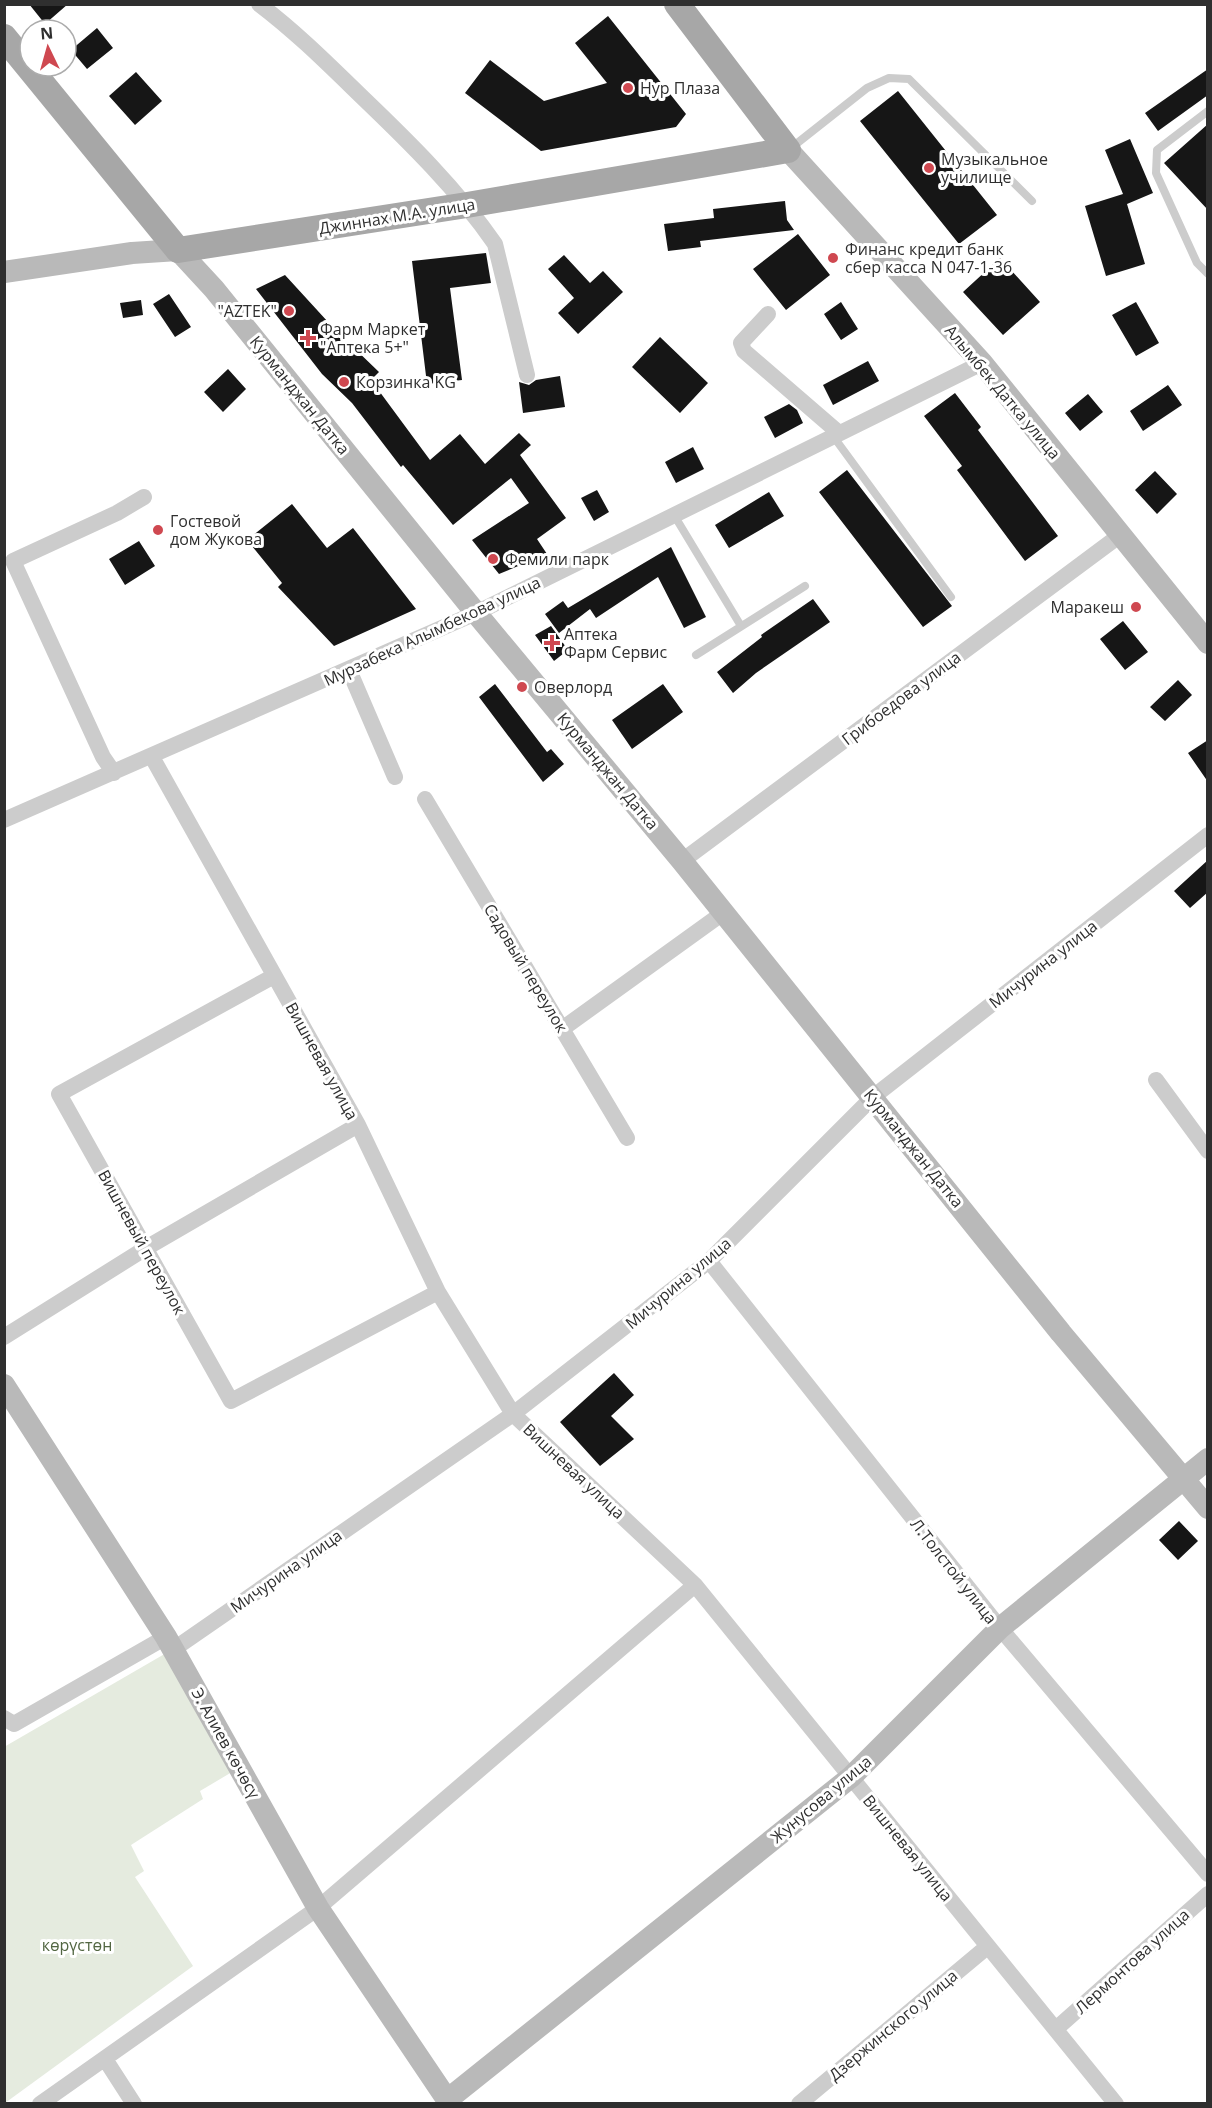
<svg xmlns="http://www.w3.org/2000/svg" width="1212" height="2108" font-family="'Open Sans',sans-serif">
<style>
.green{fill:#e5ebdf}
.building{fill:#161616}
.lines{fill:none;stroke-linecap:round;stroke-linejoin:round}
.lane{stroke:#ccc;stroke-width:8}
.street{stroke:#ccc;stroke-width:16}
.secondary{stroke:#b9b9b9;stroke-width:22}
.primary{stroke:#a7a7a7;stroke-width:26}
.poi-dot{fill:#cf4850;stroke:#fff;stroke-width:2}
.labels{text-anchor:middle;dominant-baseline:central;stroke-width:6;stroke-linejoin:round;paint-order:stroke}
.poi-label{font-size:16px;fill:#2f2f2f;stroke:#fff;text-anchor:start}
.street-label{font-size:16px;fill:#2f2f2f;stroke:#fff}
.park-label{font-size:16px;fill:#526642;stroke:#fff}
</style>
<rect width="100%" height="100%" fill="#fff"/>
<path class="green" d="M168 1652 232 1772 200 1791 203 1799 131 1845 144 1871 135 1877 193 1966 5 2103 4 1747Z"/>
<path class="building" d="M29 4H68L45 24Z
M608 16 686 114 676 127 541 151 465 93 490 60 544 101 607 83 575 43Z
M97 28 113 48 87 69 71 50Z
M1208 69V95L1158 131 1145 113Z
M136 72 162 101 135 125 109 96Z
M898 91 997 215 959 244 860 121Z
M1208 124V210L1164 163Z
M1130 139 1153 193 1127 204 1145 264 1106 276 1085 206 1123 194 1105 150Z
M785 201 787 220 794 230 700 241 701 247 668 251 664 224 714 218 713 209Z
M798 234 830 275 786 310 753 269Z
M486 253 491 283 450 288 462 380 427 384 412 261Z
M564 255 590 283 603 271 623 292 578 334 558 313 574 298 548 269Z
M1000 258 1040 302 1003 335 963 292Z
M285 275 350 346 351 345 379 372 371 380 430 460 460 434 485 464 519 433 531 445 520 455 566 518 537 539 547 554 499 574 472 540 529 503 511 478 453 525 403 465 401 467 352 403 322 374 256 289Z
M169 294 191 327 175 337 153 304Z
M141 300 143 315 123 318 120 303Z
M841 302 858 329 841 340 824 314Z
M1136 302 1159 343 1136 356 1112 315Z
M660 337 708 383 680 413 632 367Z
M868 361 879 381 833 405 823 385Z
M228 369 246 389 223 412 204 392Z
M560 376 565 407 523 413 519 382 529 385 536 380Z
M1168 385 1182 405 1143 431 1130 411Z
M955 393 981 427 978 430 1058 536 1025 561 957 470 962 466 924 416Z
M1088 394 1103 412 1080 431 1065 413Z
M789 404 797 410 803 423 775 438 764 417Z
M693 447 704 469 676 483 665 462Z
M847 470 952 606 923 627 819 492Z
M1155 471 1177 494 1157 514 1135 490Z
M597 490 609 512 594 521 581 498Z
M769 492 784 516 729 548 715 525Z
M292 504 327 548 353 528 416 609 334 646 278 587 282 583 247 540Z
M139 541 155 566 125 585 109 559Z
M671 547 706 617 684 628 658 577 596 618 590 609 559 633 545 614 563 601 568 608Z
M813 599 830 622 756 673 733 693 717 672 762 637 761 635Z
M1123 621 1148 652 1125 670 1100 639Z
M551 626 568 650 554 661 535 635Z
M1178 680 1192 695 1165 721 1150 707Z
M495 684 547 752 551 749 564 764 543 782 479 697Z
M663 684 683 712 632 749 612 720Z
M1208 740V782L1188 753Z
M1208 860V892L1190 908 1174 891Z
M614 1373 634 1395 611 1416 634 1439 600 1466 560 1422Z
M1179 1521 1198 1541 1178 1560 1159 1540Z"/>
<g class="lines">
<path class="lane" d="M1208 111 1157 150 1156 173 1197 263 1208 274
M791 148 867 88 889 78 909 79 1032 201
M833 436 951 597
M674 515 741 626
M696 655 805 586"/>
<path class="street" d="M259 4C296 32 328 64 361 96 409 142 457 189 495 244L527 375
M768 314 741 343 744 351 839 433
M349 670 395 777
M152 757 358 1125 438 1292 513 1414 695 1585 1116 2104
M114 773 103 757 13 561 117 513 144 497
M425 799 627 1138
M4 820 476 613 982 363
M682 861 1119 536
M274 976 59 1094 231 1401 438 1292
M562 1029 723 913
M1156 1080 1208 1151
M709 1261 1000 1628 1208 1874
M4 1337 146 1248 358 1125
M174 1649 513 1414 709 1261 873 1097 1208 835
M4 1718 14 1724 166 1637
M1057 2028 1208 1894
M105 2059 134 2104
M40 2104 318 1908 695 1585
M799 2104 987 1947"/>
<path class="secondary" d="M788 150 982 363 1208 643
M4 272 132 253 178 250 214 289 476 613 682 861 1061 1333 1208 1508
M4 1385 166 1637 318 1908 450 2104
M447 2100 851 1777 1000 1628 1208 1459"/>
<path class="primary" d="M4 37 178 250 467 205 788 150 677 4"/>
</g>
<g class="poi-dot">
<circle cx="628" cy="88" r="6"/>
<circle cx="929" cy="168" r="6"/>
<circle cx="833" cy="258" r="6"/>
<circle cx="289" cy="311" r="6"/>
<path d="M305 329h6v6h6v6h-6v6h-6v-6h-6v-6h6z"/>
<circle cx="344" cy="382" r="6"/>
<circle cx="158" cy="530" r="6"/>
<circle cx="493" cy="559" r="6"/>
<circle cx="1136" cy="607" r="6"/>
<path d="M549 634h6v6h6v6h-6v6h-6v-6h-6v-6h6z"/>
<circle cx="522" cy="687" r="6"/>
</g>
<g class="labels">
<g class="poi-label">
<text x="640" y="88">Нур Плаза</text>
<text x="941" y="159">Музыкальное<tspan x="941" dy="18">училище</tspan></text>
<text x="845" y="249">Финанс кредит банк<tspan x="845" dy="18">сбер касса N 047-1-36</tspan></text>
<text x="277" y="311" text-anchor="end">"AZTEK"</text>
<text x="320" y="329">Фарм Маркет<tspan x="320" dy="18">"Аптека 5+"</tspan></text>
<text x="356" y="382">Корзинка KG</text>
<text x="170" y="521">Гостевой<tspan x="170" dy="18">дом Жукова</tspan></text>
<text x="505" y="559">Фемили парк</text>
<text x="1124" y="607" text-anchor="end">Маракеш</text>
<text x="564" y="634">Аптека<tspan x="564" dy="18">Фарм Сервис</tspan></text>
<text x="534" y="687">Оверлорд</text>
</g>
<g class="street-label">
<text transform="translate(397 216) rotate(-9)">Джиннах М.А. улица</text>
<text transform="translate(1003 392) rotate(50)">Алымбек Датка улица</text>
<text transform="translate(300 395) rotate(51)">Курманджан Датка</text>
<text transform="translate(432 631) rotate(-25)">Мурзабека Алымбекова улица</text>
<text transform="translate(901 698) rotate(-37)">Грибоедова улица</text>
<text transform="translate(608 771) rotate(50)">Курманджан Датка</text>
<text transform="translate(1043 964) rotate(-38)">Мичурина улица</text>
<text transform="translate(526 968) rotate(59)">Садовый переулок</text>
<text transform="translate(322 1061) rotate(61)">Вишневая улица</text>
<text transform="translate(914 1148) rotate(51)">Курманджан Датка</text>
<text transform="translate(142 1242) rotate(61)">Вишневый переулок</text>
<text transform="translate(678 1283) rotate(-40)">Мичурина улица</text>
<text transform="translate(574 1471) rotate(43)">Вишневая улица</text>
<text transform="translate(286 1571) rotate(-35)">Мичурина улица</text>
<text transform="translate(954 1571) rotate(52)">Л.Толстой улица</text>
<text transform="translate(226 1743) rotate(61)">Э. Алиев көчөсү</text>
<text transform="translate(821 1799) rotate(-40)">Жунусова улица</text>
<text transform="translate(908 1848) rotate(51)">Вишневая улица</text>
<text transform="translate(1132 1961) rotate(-42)">Лермонтова улица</text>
<text transform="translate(893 2025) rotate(-40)">Дзержинского улица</text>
</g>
<g class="park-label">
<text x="77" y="1945">көрүстөн</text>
</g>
</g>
<rect width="1212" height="2108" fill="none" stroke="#2f2f2f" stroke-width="12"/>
<g transform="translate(48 48) rotate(355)"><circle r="28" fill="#ffffff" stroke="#acacac" stroke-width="1.5"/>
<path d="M0-4.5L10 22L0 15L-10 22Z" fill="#cf4850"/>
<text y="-9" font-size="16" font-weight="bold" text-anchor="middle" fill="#2f2f2f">N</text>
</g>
</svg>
